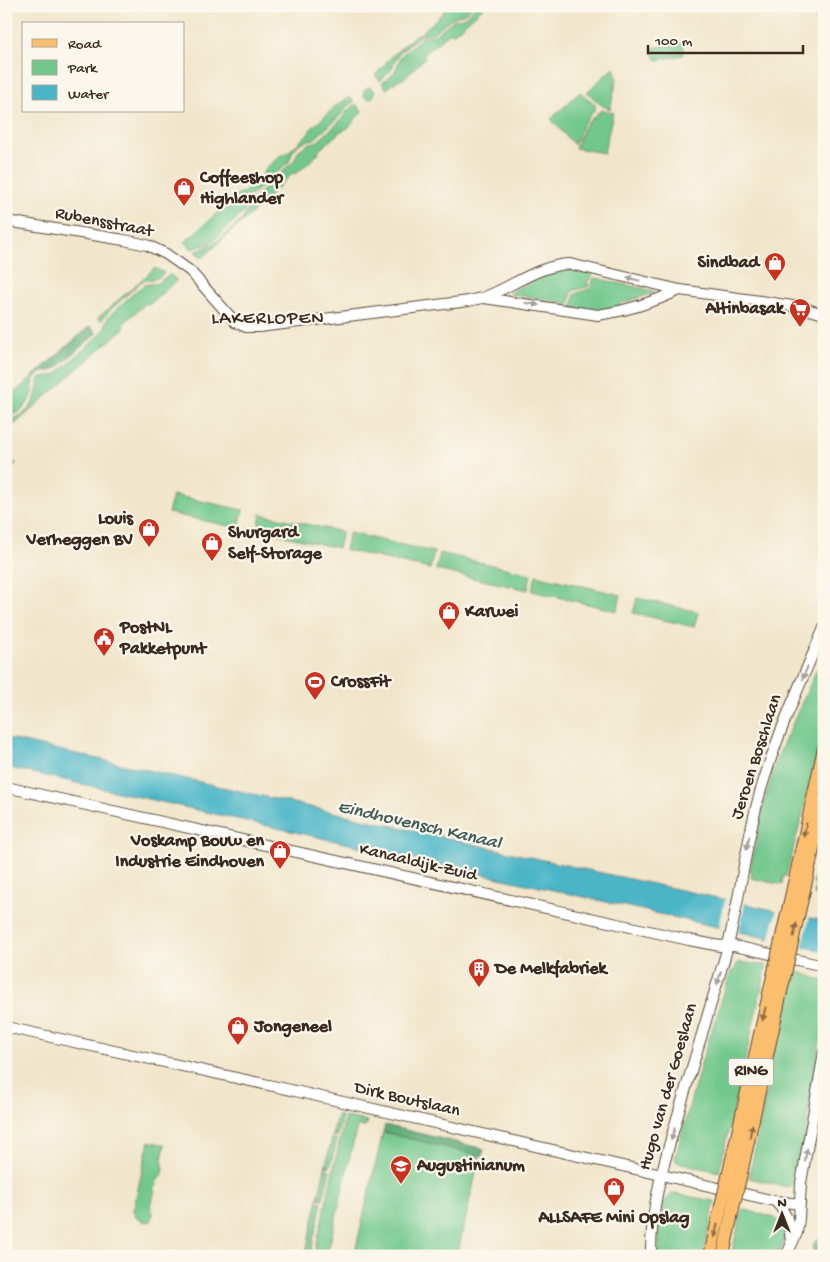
<svg xmlns="http://www.w3.org/2000/svg" width="830" height="1262" font-family="'Gochi Hand',sans-serif">
<style>
.green{fill:#72c88c;stroke:#567955}
.forest{fill:#5dac78;stroke:#4c6b4b}
.water{fill:#4ab5c7;stroke:#427072}
.pier{fill:#f1e6cb}
.lines{fill:none;stroke-linecap:round;stroke-linejoin:round}
.minor-casing{stroke:#564638;stroke-width:12}
.major-casing{stroke:#564638;stroke-width:14}
.minor{stroke:#fff;stroke-width:10}
.major{stroke:#fbbe6e;stroke-width:12}
.major-bridge-casing{stroke:#564638;stroke-width:14;stroke-linecap:butt}
.major-bridge{stroke:#fbbe6e;stroke-width:12}
.oneway{fill:#a79f9a}
.oneway2{fill:#916d42}
.labels{text-anchor:middle;dominant-baseline:central;stroke-width:4.5;stroke-linejoin:round;paint-order:stroke}
.shield{fill:#fbf7ec;stroke:#75685c;stroke-width:1}
.shield-label{font-size:16px;font-weight:bold;fill:#3b2a1e}
.poi-label{font-size:18px;font-weight:bold;fill:#3b2a1e;stroke:#fbf7ec;text-anchor:start}
.street-label{font-size:18px;fill:#3b2a1e;stroke:#fbf7ec}
.neighbourhood-label{font-size:19px;letter-spacing:1px;fill:#3b2a1e;stroke:#fbf7ec}
.water-label{font-size:19px;font-style:italic;fill:#405b59;stroke:#fbf7ec}
</style>
<rect width="100%" height="100%" fill="#fbf7ec"/>
<filter id="ink" filterUnits="userSpaceOnUse"><feTurbulence type="fractalNoise" baseFrequency=".02" numOctaves="2"/><feDisplacementMap in="SourceGraphic" scale="10" xChannelSelector="R" yChannelSelector="G"/><feConvolveMatrix kernelMatrix="1 2 1 2 8 2 1 2 1" color-interpolation-filters="sRGB"/></filter>
<filter id="wash" filterUnits="userSpaceOnUse"><feTurbulence type="fractalNoise" baseFrequency=".0096" numOctaves="4" result="noise"/><feDisplacementMap in="SourceGraphic" scale="20" xChannelSelector="R" yChannelSelector="G"/><feGaussianBlur stdDeviation="1.12" result="paint"/><feColorMatrix in="noise" values="0 0 0 0 0 0 0 0 0 0 0 0 0 0 0 0 0 1.4 0 .05"/><feComposite in="paint" operator="in"/></filter>
<g filter="url(#wash)">
<rect width="100%" height="100%" fill="#f1e6cb"/>
<path class="green" d="M447 6H472L467 12 450 19 433 33 421 35 418 37 399 53 391 70 380 81 375 75 385 65 387 61 416 34H420L443 13 444 9Z
M475 6H485L454 33H449L424 54V59L403 79 398 80 387 89 382 83C388 79 394 74 397 67 399 63 399 60 401 56L422 37 435 35 453 20 462 18 469 14Z
M814 6H818L824 31V57Z
M683 42 684 50 683 55 657 60 653 53V48Z
M614 67 617 79 610 109C600 106 595 99 587 92Z
M363.5 93a5.5 5.5 0 1 1 11 0a5.5 5.5 0 1 1-11 0Z
M580 92 595 104V109L583 124 574 145 551 119Z
M350 97 354 102 348 105 340 116 314 139 306 141 299 144 293 151 289 162 250 196 247 199 244 212 215 239 210 243 192 249 185 242 239 193H243L263 175 265 169 282 154 287 153 309 133 311 129 339 103Z
M356 104 362 111C355 118 351 129 341 131L319 150 318 154 297 173H293L271 193 270 197 202 258 195 252 216 242 242 220 254 198 294 161 299 150 308 144 318 141 340 121 347 111Z
M601 110 613 112 604 153 575 148 583 129 587 123Z
M558 267 593 272 591 279 588 280 587 282 589 285V286L572 291 569 305H566L562 302 510 294 511 291 549 275 547 271Z
M155 268 164 273 158 278 142 281 109 311 101 321 98 318Z
M169 275 172 276 177 280 149 305 146 303 123 324 125 327 6 432V422C31 413 35 405 39 380L41 377 52 376 57 374 100 335 105 327 108 317 136 291 144 285 157 283Z
M594 278H596L653 291 654 293 619 304 620 308 609 311 572 308 575 294 591 288Z
M33 376 34 378C32 399 28 411 6 417V400Z
M6 453 16 464 12 468 10 477 6 476Z
M173 495 243 510 239 528 168 513Z
M261 514 342 532 338 548 258 530Z
M349 533 434 552 430 569 345 550Z
M440 553 531 574 528 590 436 570Z
M536 575 621 595 617 611 532 591Z
M637 598 698 612 694 627 633 613Z
M817 669 824 670V725L811 782 786 876H783L782 885 751 878 752 872 750 871 762 810 777 758Z
M824 834V897L814 895 816 884 813 883Z
M738 962 767 965 719 1172 677 1162 675 1158 702 1060 731 971H734Z
M797 971 824 981V1018L798 1178 794 1179 791 1188 749 1178 785 994 788 983 794 984Z
M337 1115 342 1116 337 1137 334 1136 335 1133H334L332 1138 337 1140 330 1167H327L328 1164H327L325 1169 330 1170 323 1199H320L321 1194H320L318 1201 322 1202 310 1256H305Z
M345 1117 367 1121 365 1127 357 1126 327 1256H314Z
M383 1132 480 1155 457 1256H354Z
M149 1141 165 1145 162 1159 164 1170 162 1176 157 1181 151 1207 153 1214 151 1221C143 1224 135 1219 133 1210Z
M672 1194H675L715 1201 703 1256H659C659 1236 655 1208 672 1194Z
M742 1209 775 1218 780 1225 785 1227C786 1238 783 1246 778 1256H731Z
M249 1249 264 1252 263 1256H241L244 1251Z"/>
<path class="forest" d="M90 326 97 333 56 369C47 373 42 370 34 378L33 376Z
M385 1125 484 1149 482 1156 383 1132Z
M821 1237H824L823 1256H812L814 1242Z"/>
<path class="water" d="M6 738 579 868 824 921V951L6 767Z"/>
<path class="pier" d="M725 899 745 903 739 932 719 928Z
M777 908 810 915 802 949 769 942Z"/>
</g>
<g filter="url(#ink)">
<g class="lines">
<g class="minor-casing">
<path id="minor" d="M6 221 124 240 147 245 166 254 190 271 235 322 246 327H259L469 301C474 299 480 299 485 297 513 286 539 265 570 264L680 290 760 301 799 307 824 314
M484 298 598 315C626 311 654 302 680 290
M6 787 689 940 720 946 728 945 739 947 824 966
M6 1027 282 1088 775 1201 800 1204
M775 1201C789 1215 790 1226 791 1245
M651 1256C650 1205 666 1156 680 1108 695 1059 709 1009 724 960 740 905 744 848 760 793 776 737 801 682 824 628
M786 1256 797 1233 799 1218 801 1183 824 1052"/>
</g>
<g class="major-casing">
<path id="major" d="M793 888 824 748
M804 890 824 800
M728 1177 775 967
M740 1178 786 969
M710 1256 721 1206
M723 1256 733 1208"/>
</g>
<use href="#minor" class="minor"/>
<use href="#major" class="major"/>
<g class="major-bridge-casing">
<path id="major-bridge" d="M775 967 793 888
M786 969 804 890
M721 1206 728 1177
M733 1208 740 1178"/>
</g>
<use href="#major-bridge" class="major-bridge"/>
</g>
<defs><path id="oneway-solid" d="M-6-.8H1V-3.2L6.5 0L1 3.2V.8H-6Z" transform="scale(1.25)"/></defs>
<g class="oneway">
<use href="#oneway-solid" transform="translate(633 279) rotate(-167)"/>
<use href="#oneway-solid" transform="translate(532 304) rotate(9)"/>
<use href="#oneway-solid" transform="translate(805 673) rotate(112)"/>
<use href="#oneway-solid" transform="translate(748 843) rotate(101)"/>
<use href="#oneway-solid" transform="translate(719 978) rotate(106)"/>
<use href="#oneway-solid" transform="translate(673 1134) rotate(106)"/>
<use href="#oneway-solid" transform="translate(806 1155) rotate(-80)"/>
</g>
<g class="oneway2">
<use href="#oneway-solid" transform="translate(805 830) rotate(102)"/>
<use href="#oneway-solid" transform="translate(795 930) rotate(-78)"/>
<use href="#oneway-solid" transform="translate(764 1014) rotate(103)"/>
<use href="#oneway-solid" transform="translate(751 1131) rotate(-78)"/>
<use href="#oneway-solid" transform="translate(716 1231) rotate(103)"/>
</g>
</g>
<defs>
<g id="shop-pin" transform="scale(1.125)"><path d="M0 17L-7.5 6A9.5 9.5 0 1 1 7.5 6Z" fill="#c8321e" stroke="#fbf7ec"/><path d="M-5-2.5h2.3a2.7 3.5 0 0 1 5.4 0H5L5.5 6h-11ZM-1.5-2.5h3a1.5 2.3 0 0 0-3 0Z" fill="#fff"/></g>
<g id="supermarket-pin" transform="scale(1.125)"><path d="M0 17L-7.5 6A9.5 9.5 0 1 1 7.5 6Z" fill="#c8321e" stroke="#fbf7ec"/><path d="M-6-5.5h2.5l.6 2H6L4.5 2H-2.5L-4.4-4H-6ZM-1.5 3.2a1.3 1.3 0 1 0 .1 0ZM3 3.2a1.3 1.3 0 1 0 .1 0Z" fill="#fff"/></g>
<g id="civic-pin" transform="scale(1.125)"><path d="M0 17L-7.5 6A9.5 9.5 0 1 1 7.5 6Z" fill="#c8321e" stroke="#fbf7ec"/><path d="M-.6-6.5H3V-4.5H.6V-3L4-1V1h2V6H-6V1h2V-1L-.6-3ZM-1.2 2.5V6h2.4V2.5Z" fill="#fff"/></g>
<g id="stadium-pin" transform="scale(1.125)"><path d="M0 17L-7.5 6A9.5 9.5 0 1 1 7.5 6Z" fill="#c8321e" stroke="#fbf7ec"/><path d="M0-5a6.5 5 0 1 0 0 10a6.5 5 0 1 0 0-10ZM-3.5-1.8h7v3.6h-7Z" fill="#fff"/></g>
<g id="building-pin" transform="scale(1.125)"><path d="M0 17L-7.5 6A9.5 9.5 0 1 1 7.5 6Z" fill="#c8321e" stroke="#fbf7ec"/><path d="M-4-6H4V6H1V3H-1V6H-4ZM-2.5-4.3h1.7v1.8h-1.7ZM.8-4.3h1.7v1.8H.8ZM-2.5-1h1.7V.8h-1.7ZM.8-1h1.7V.8H.8Z" fill="#fff"/></g>
<g id="school-pin" transform="scale(1.125)"><path d="M0 17L-7.5 6A9.5 9.5 0 1 1 7.5 6Z" fill="#c8321e" stroke="#fbf7ec"/><path d="M0-5L7-2L0 1L-7-2ZM-4 1L0 2.5L4 1V4Q0 6-4 4Z" fill="#fff"/></g>
</defs>
<g fill-rule="evenodd">
<use href="#shop-pin" x="184" y="188"/>
<use href="#shop-pin" x="775" y="263"/>
<use href="#supermarket-pin" x="800" y="309"/>
<use href="#shop-pin" x="149" y="529"/>
<use href="#shop-pin" x="212" y="543"/>
<use href="#shop-pin" x="449" y="612"/>
<use href="#civic-pin" x="104" y="638"/>
<use href="#stadium-pin" x="315" y="682"/>
<use href="#shop-pin" x="280" y="851"/>
<use href="#building-pin" x="479" y="969"/>
<use href="#shop-pin" x="238" y="1027"/>
<use href="#school-pin" x="401" y="1166"/>
<use href="#shop-pin" x="614" y="1188"/>
</g>
<g class="labels">
<rect class="shield" x="728.5" y="1058.5" width="45" height="27" rx="4"/>
<g class="shield-label">
<text x="751" y="1072">RING</text>
</g>
<g class="poi-label">
<text x="200" y="178">Coffeeshop<tspan x="200" dy="21">Highlander</tspan></text>
<text x="759" y="263" text-anchor="end">Sindbad</text>
<text x="784" y="309" text-anchor="end">Altinbasak</text>
<text x="133" y="519" text-anchor="end">Louis<tspan x="133" dy="21">Verheggen BV</tspan></text>
<text x="228" y="533">Shurgard<tspan x="228" dy="21">Self-Storage</tspan></text>
<text x="465" y="612">Karwei</text>
<text x="120" y="628">PostNL<tspan x="120" dy="21">Pakketpunt</tspan></text>
<text x="331" y="682">CrossFit</text>
<text x="264" y="841" text-anchor="end">Voskamp Bouw en<tspan x="264" dy="21">Industrie Eindhoven</tspan></text>
<text x="495" y="969">De Melkfabriek</text>
<text x="254" y="1027">Jongeneel</text>
<text x="417" y="1166">Augustinianum</text>
<text x="614" y="1218" text-anchor="middle">ALLSAFE Mini Opslag</text>
</g>
<g class="street-label">
<text transform="translate(104 223) rotate(11)">Rubensstraat</text>
<text transform="translate(757 757) rotate(-72)">Jeroen Boschlaan</text>
<text transform="translate(418 863) rotate(13)">Kanaaldijk-Zuid</text>
<text transform="translate(669 1087) rotate(-74)">Hugo van der Goeslaan</text>
<text transform="translate(407 1100) rotate(13)">Dirk Boutslaan</text>
</g>
<g class="neighbourhood-label">
<text x="268" y="319">LAKERLOPEN</text>
</g>
<g class="water-label">
<text transform="translate(419 826) rotate(13)">Eindhovensch Kanaal</text>
</g>
</g>
<rect width="830" height="1262" fill="none" stroke="#fbf7ec" stroke-width="25"/>
<rect x="22" y="22" width="162" height="90" fill="#fbf7ec" stroke="#aea59a"/>
<rect x="32" y="39" width="25" height="8" fill="#fbbe6e" stroke="#aea59a"/>
<text x="68" y="48" font-size="15" fill="#3b2a1e">Road</text>
<rect x="32" y="60" width="25" height="15" fill="#72c88c" stroke="#aea59a"/>
<text x="68" y="72" font-size="15" fill="#3b2a1e">Park</text>
<rect x="32" y="85" width="25" height="15" fill="#4ab5c7" stroke="#aea59a"/>
<text x="68" y="98" font-size="15" fill="#3b2a1e">Water</text>
<g transform="translate(782 1214)" stroke="#fbf7ec" stroke-width="4" paint-order="stroke">
<path d="M0-4L9 19L0 12L-9 19Z" fill="#3b2a1e"/>
<text y="-8" font-size="14" font-weight="bold" text-anchor="middle" fill="#3b2a1e">N</text>
</g>
<path d="M648 45v8h155v-8" fill="none" stroke="#3b2a1e" stroke-width="2.5"/>
<text x="655" y="45" font-size="15" fill="#3b2a1e" stroke="#fbf7ec" stroke-width="4" paint-order="stroke">100 m</text>
</svg>
